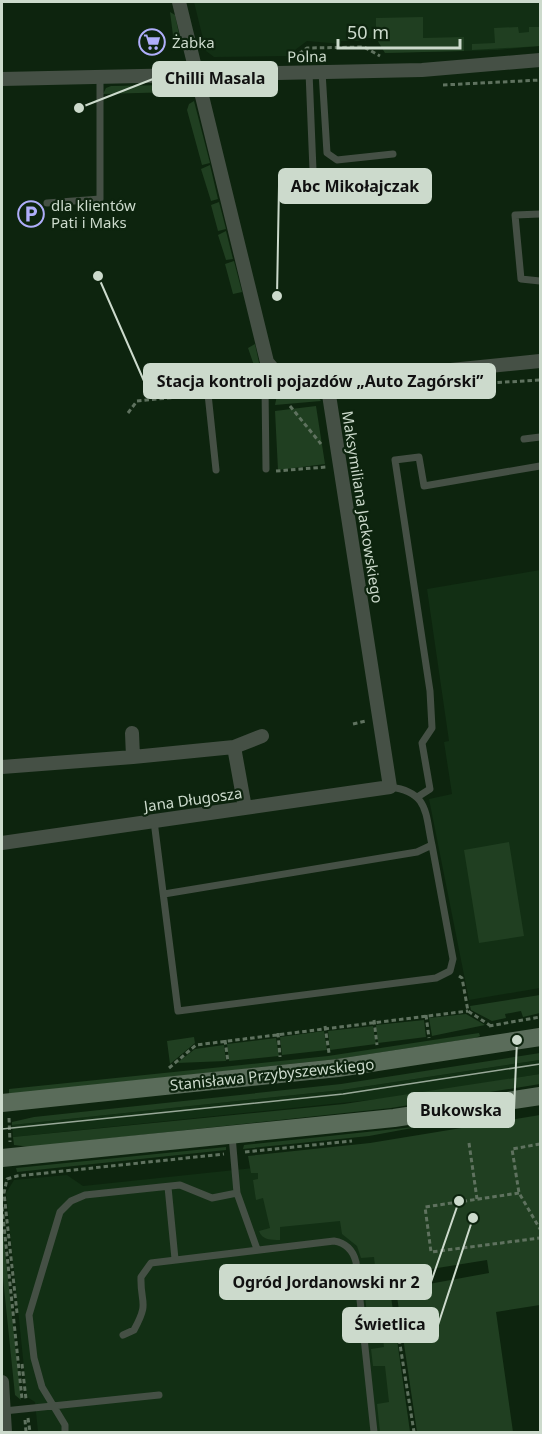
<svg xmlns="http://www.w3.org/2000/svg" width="542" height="1434" font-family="'Noto Sans',sans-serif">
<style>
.built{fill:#122f14}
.green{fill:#203f21}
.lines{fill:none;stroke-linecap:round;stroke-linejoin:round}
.path{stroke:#5f725f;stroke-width:3;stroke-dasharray:4.5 3;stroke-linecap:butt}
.lane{stroke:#455045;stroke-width:7}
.street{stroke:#455045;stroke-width:14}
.secondary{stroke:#5a6c5a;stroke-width:18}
.tram{stroke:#99a999;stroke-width:1.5}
.labels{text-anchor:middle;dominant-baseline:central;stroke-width:4.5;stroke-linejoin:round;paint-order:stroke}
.poi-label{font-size:15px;fill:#ccdacc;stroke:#0d240e;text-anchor:start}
.street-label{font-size:15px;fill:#ccdacc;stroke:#0d240e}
.leader{fill:none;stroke:#ccdacc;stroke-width:2}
.callout-dot{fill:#ccdacc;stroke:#0d240e;stroke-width:2}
.callout{fill:#ccdacc;stroke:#ccdacc;stroke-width:2}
.callout-label{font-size:16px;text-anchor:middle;font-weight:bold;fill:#111}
</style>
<rect width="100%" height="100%" fill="#0d240e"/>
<path class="built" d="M194 2H540V46L498 50 385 53 376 38H366V41H341V44L307 41 287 56 214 57 206 51Z
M540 570V988L469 1000 429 799 452 794 444 742 449 741 427 589Z
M540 1060V1074L399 1097 13 1137 12 1125 342 1090Z
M370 1143 410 1432H38L35 1402 27 1397 6 1193 14 1180 67 1175 83 1186 262 1167Z"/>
<path class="green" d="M170 12 175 15 182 48 174 43Z
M423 17V38L464 37V51L385 53 376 38V18Z
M518 27 519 33 529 32V27H540V46L472 50V44L495 43 494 28Z
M174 85V92L103 94 106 88 111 86Z
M194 101 210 163 202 165 187 110 189 104Z
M210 165 218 199 211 201 201 169Z
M219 202 226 229 218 231 211 205Z
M226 231 233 259 226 260 218 235Z
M234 261 242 292 233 294 225 264Z
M255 344 261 372 259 380 248 348Z
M309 393 316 394 321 401 275 405 277 395Z
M316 406 325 464 278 470 275 411Z
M509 842 524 936 479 943 464 850Z
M540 995V1013L523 1017 521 1011 505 1014 506 1018 492 1021 471 1010 470 1006Z
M466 1014 485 1025 432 1036 429 1018Z
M424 1020 426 1037 378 1043 376 1025Z
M373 1026 376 1044 330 1050 328 1031Z
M324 1031 327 1050 282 1055 280 1037Z
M479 1033 480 1036 475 1038 337 1059 9 1094V1089L328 1056Z
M194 1037 195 1043 170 1064 167 1041Z
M276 1038 279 1056 229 1061 227 1044Z
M224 1045 226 1061 177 1063 195 1049Z
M540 1053V1060L342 1090 12 1125V1122L34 1117 341 1084Z
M540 1074V1084L391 1108 30 1147 14 1145 13 1137 344 1104Z
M540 1115V1305L496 1312 513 1432H417L396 1290 489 1273 487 1260 388 1276 410 1432H380L377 1404 389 1402 385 1366H373L371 1349 384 1347 381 1323 368 1324 365 1296 378 1294 374 1257 361 1258 357 1246 342 1234 340 1221 280 1227V1240C271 1240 262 1240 259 1231L270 1228 263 1198 256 1200 253 1180 258 1179V1173H251L248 1156 370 1143Z
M423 1126 369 1136 243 1149 244 1145Z
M226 1147V1150L17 1172 16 1168Z
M2 1223 21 1400 15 1395 2 1268Z"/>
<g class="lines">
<path class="path" d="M293 58 307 48 364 47 380 56
M443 85 540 80
M490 383 540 380
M290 406 321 444
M128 413 137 401 199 395
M276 471 326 467
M353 724 366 721
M459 976 462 978 468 1011 491 1026
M426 1015 429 1038
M374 1020 377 1045
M325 1026 329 1053
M489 1026 540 1017
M278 1033 280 1057
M225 1040 228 1062
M169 1068 196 1045 468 1011
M9 1118 10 1142
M469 1143 477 1199
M540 1144 512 1149 519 1193 540 1229
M245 1152 352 1141
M519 1193 425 1207 431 1252 540 1238
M2 1207 22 1399
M17 1313 4 1193 7 1179 17 1176 224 1154
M398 1332 414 1432
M22 1364 26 1399
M28 1418 30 1432
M25 1420 26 1432"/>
<path class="lane" d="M309 72 314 195
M322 72 327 153 337 160 393 154
M47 203 100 199V76
M540 214 515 215 521 279 540 281
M265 387 266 469
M524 439 540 437
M216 470 208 394 256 389 284 382
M419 796 430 789 422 743 432 728 430 691 395 460 419 457 424 486 540 466
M154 821 178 1011 436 978 450 971 453 959 432 845
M164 894 417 852 432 845C425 813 429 792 390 787
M168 1187 175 1259
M237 1193 257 1249
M123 1335 134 1330C150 1301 140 1304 141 1277L151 1263 334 1241C346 1243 353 1250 356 1262L374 1432
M4 1411 159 1395
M65 1432V1425L42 1387 34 1358 29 1315 60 1212 71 1201 85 1195 180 1185 212 1198 237 1193 232 1136"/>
<path class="street" d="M179 2 267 362 284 382 302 385 540 361
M2 79 422 70 540 60
M132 733 133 757 234 747 245 808
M234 747 262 736
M2 767 133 757
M2 843 390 787 327 382
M2 1382 5 1432"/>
<path class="secondary" d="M2 1103 338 1068 540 1037
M2 1158 394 1118 540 1096"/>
<path class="tram" d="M2 1129 343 1094 540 1064"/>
</g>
<defs>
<g id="supermarket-ring" transform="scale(1.35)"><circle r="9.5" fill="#0d240e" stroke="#afaefa" stroke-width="1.5"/><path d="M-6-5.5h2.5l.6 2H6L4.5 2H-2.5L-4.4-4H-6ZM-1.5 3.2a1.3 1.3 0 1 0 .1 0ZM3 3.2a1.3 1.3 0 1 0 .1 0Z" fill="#afaefa"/></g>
<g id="parking-ring" transform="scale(1.35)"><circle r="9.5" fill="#0d240e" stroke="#afaefa" stroke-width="1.5"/><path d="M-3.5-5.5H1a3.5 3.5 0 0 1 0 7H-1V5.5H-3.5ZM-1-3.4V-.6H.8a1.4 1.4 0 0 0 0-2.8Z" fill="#afaefa"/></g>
</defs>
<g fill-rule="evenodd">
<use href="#supermarket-ring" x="152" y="42"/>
<use href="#parking-ring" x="31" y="214"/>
</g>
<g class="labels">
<g class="poi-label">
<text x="172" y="42">Żabka</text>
<text x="51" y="205">dla klientów<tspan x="51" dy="17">Pati i Maks</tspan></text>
</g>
<g class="street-label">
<text transform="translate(307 56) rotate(-1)">Polna</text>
<text transform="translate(363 507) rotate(81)">Maksymiliana Jackowskiego</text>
<text transform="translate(193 799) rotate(-8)">Jana Długosza</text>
<text transform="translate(272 1074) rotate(-6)">Stanisława Przybyszewskiego</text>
</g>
</g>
<path class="leader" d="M79 108L153 79M277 296L279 186M98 276L144 381M517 1040L514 1110M459 1201L431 1282M473 1218L438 1325"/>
<g class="callout-dot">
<circle cx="79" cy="108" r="6"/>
<circle cx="277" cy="296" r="6"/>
<circle cx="98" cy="276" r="6"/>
<circle cx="517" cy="1040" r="6"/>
<circle cx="459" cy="1201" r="6"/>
<circle cx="473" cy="1218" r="6"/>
</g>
<g class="callout">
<rect x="153" y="62" width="124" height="34" rx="6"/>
<rect x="279" y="169" width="152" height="34" rx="6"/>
<rect x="144" y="364" width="351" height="34" rx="6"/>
<rect x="408" y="1093" width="106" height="34" rx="6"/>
<rect x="220" y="1265" width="211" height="34" rx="6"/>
<rect x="343" y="1308" width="95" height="34" rx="6"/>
</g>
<g class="callout-label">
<text x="215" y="84">Chilli Masala</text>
<text x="355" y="192">Abc Mikołajczak</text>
<text x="320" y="387">Stacja kontroli pojazdów „Auto Zagórski”</text>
<text x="461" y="1116">Bukowska</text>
<text x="326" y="1288">Ogród Jordanowski nr 2</text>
<text x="390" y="1330">Świetlica</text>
</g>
<rect width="542" height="1434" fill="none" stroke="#ccdacc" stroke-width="6"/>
<path d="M338 39v9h122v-9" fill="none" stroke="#ccdacc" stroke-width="3"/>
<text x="347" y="39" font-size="18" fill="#ccdacc" stroke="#0d240e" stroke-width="4.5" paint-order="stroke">50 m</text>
</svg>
